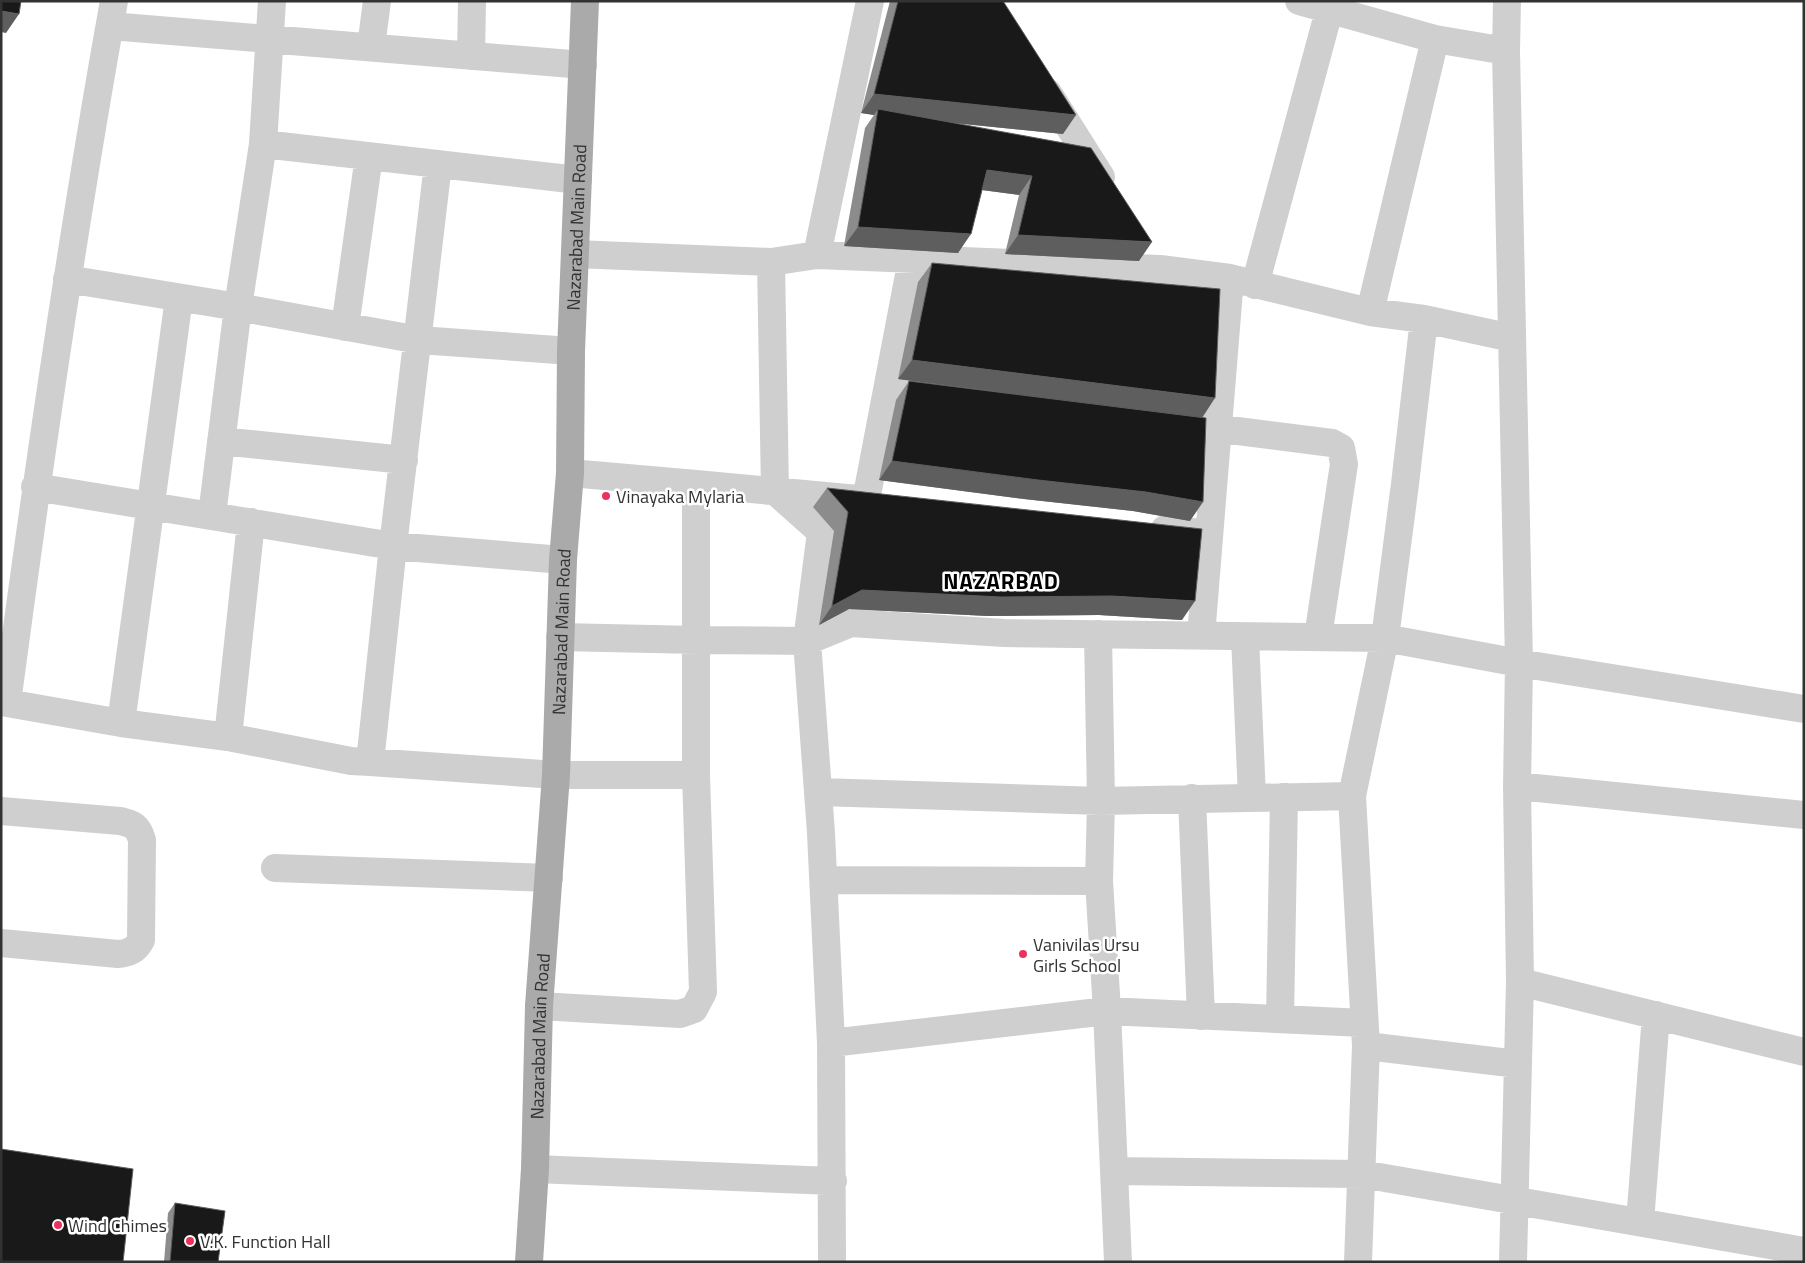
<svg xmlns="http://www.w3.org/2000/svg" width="1805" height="1263" font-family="'Titillium Web',sans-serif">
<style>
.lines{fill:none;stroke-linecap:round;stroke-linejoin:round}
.minor{stroke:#cfcfcf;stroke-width:28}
.major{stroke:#aaa;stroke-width:28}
.wall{fill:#8c8c8c}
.shaded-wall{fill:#5e5e5e}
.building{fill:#191919;stroke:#5e5e5e}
.poi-dot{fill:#ea335c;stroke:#fff;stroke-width:2}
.labels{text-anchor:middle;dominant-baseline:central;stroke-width:5;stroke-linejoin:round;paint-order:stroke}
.street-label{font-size:18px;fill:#323232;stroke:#fff}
.poi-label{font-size:18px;fill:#323232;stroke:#fff;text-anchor:start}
.district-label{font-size:22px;font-weight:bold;letter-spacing:1px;fill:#000;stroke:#fff}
</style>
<rect width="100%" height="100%" fill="#fff"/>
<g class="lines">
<path class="minor" d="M114 1C72 234 38 469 7 703L121 723 228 737 251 522
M1299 1 1435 39 1506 51
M1507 1 1506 51 1519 663 1517 786 1520 982 1513 1262
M110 26 583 65
M371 47 377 1
M471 56 472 1
M1048 93 1101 177
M263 144 578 180
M575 254 771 262 817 255 1160 269 1230 278 1370 312 1424 319 1512 338
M817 255 870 1
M771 262 775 491 821 532 807 641 821 833 831 1043 832 1262
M67 279 238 307 419 340 571 351
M1255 285 1329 11
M1370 312 1435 39
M345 327 369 156
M888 387 941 394
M1167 422 1332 443 1341 448 1344 464 1318 637
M221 441 404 460
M570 473 696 484
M35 487 393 546 563 560
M866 500 912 259
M212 515 238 307 263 144 272 1
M1165 529 1209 534
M1098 634 1101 801 1099 881 1107 1011 1118 1262
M1201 636 1230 278
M560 637 697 640 807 641 851 623 1004 633 1385 638 1519 663 1804 709
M1245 637 1252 797
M121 723 179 298
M228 737 351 761 370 762 556 775H696
M370 762 393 546 438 164
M1517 786 1804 815
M819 792 1101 801 1352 796
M1192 798 1201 1016
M1 811 120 821C133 824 138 826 142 840L141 940C136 950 129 953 118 954L1 943
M275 868 549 878
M824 880 1099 881
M1520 982 1804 1052
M539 1006 680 1014 694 1009 703 992 696 775V484L858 499
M1280 1019 1284 797
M831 1043 1107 1011 1364 1023
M1366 1046 1518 1064
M535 1169 833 1181
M1114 1171 1362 1174 1804 1251
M1640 1222 1656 1015
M1358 1262 1366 1046 1352 796 1385 638 1405 484 1424 319"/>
<path class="major" id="s1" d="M529 1262 535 1169 539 1006 556 775 563 560 570 473 571 351 585 1"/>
</g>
<path class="wall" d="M890 1H1003L1063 134 953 123 1091 148 1139 261 1005 254 1019 195 982 190 958 253 844 246 865 128 874 115 861 113Z
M932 263 1202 417 1190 521 1133 511 1024 499 879 480 896 400 909 381 1099 405 898 379 918 282Z
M827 488 1182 620 1099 615 988 616 849 609 819 625 834 531 813 507Z
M175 1203 218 1262H164L168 1213Z"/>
<path class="shaded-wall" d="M1 11 19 14 6 33 1 32Z
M874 94 1076 115 1063 134 877 115 878 109 874 115 861 113Z
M987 170 1032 176 1019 195 974 189Z
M858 227 971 234 958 253 844 246Z
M1018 235 1152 242 1139 261 1005 254Z
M912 360 1215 398 1202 418 898 379Z
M892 461 1146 492 1203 502 1190 521 1133 511 1024 499 879 480Z
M862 590 1112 596 1195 601 1182 620 1099 615 988 616 849 609 819 625 832 606Z"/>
<path class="building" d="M1 1H21L19 14 1 11Z
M898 1H1003L1076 115 874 94Z
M878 109 1091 148 1152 242 1018 235 1032 176 987 170 971 234 858 227Z
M932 263 1220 289 1215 398 912 360Z
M909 381 1206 418 1203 502 1146 492 1038 480 892 461Z
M827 488 1202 529 1195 601 1112 596 1001 597 862 590 832 606 848 512Z
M1 1149 133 1169 123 1262H1Z
M175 1203 225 1211 218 1262H170Z"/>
<g class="poi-dot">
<circle cx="606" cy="496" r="5"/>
<circle cx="1023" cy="954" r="5"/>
<circle cx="58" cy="1225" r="5"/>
<circle cx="190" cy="1241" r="5"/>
</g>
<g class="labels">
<g class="street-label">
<text stroke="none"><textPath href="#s1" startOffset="1036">Nazarabad Main Road</textPath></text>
<text stroke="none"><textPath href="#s1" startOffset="631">Nazarabad Main Road</textPath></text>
<text stroke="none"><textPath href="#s1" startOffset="226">Nazarabad Main Road</textPath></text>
</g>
<g class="poi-label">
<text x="616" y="496">Vinayaka Mylaria</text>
<text x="1033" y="944">Vanivilas Ursu<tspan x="1033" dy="21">Girls School</tspan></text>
<text x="68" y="1225">Wind Chimes</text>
<text x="200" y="1241">V.K. Function Hall</text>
</g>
<g class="district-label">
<text x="1001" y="581">NAZARBAD</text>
</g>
</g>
<rect width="1805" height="1263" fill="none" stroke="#323232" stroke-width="5"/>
</svg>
